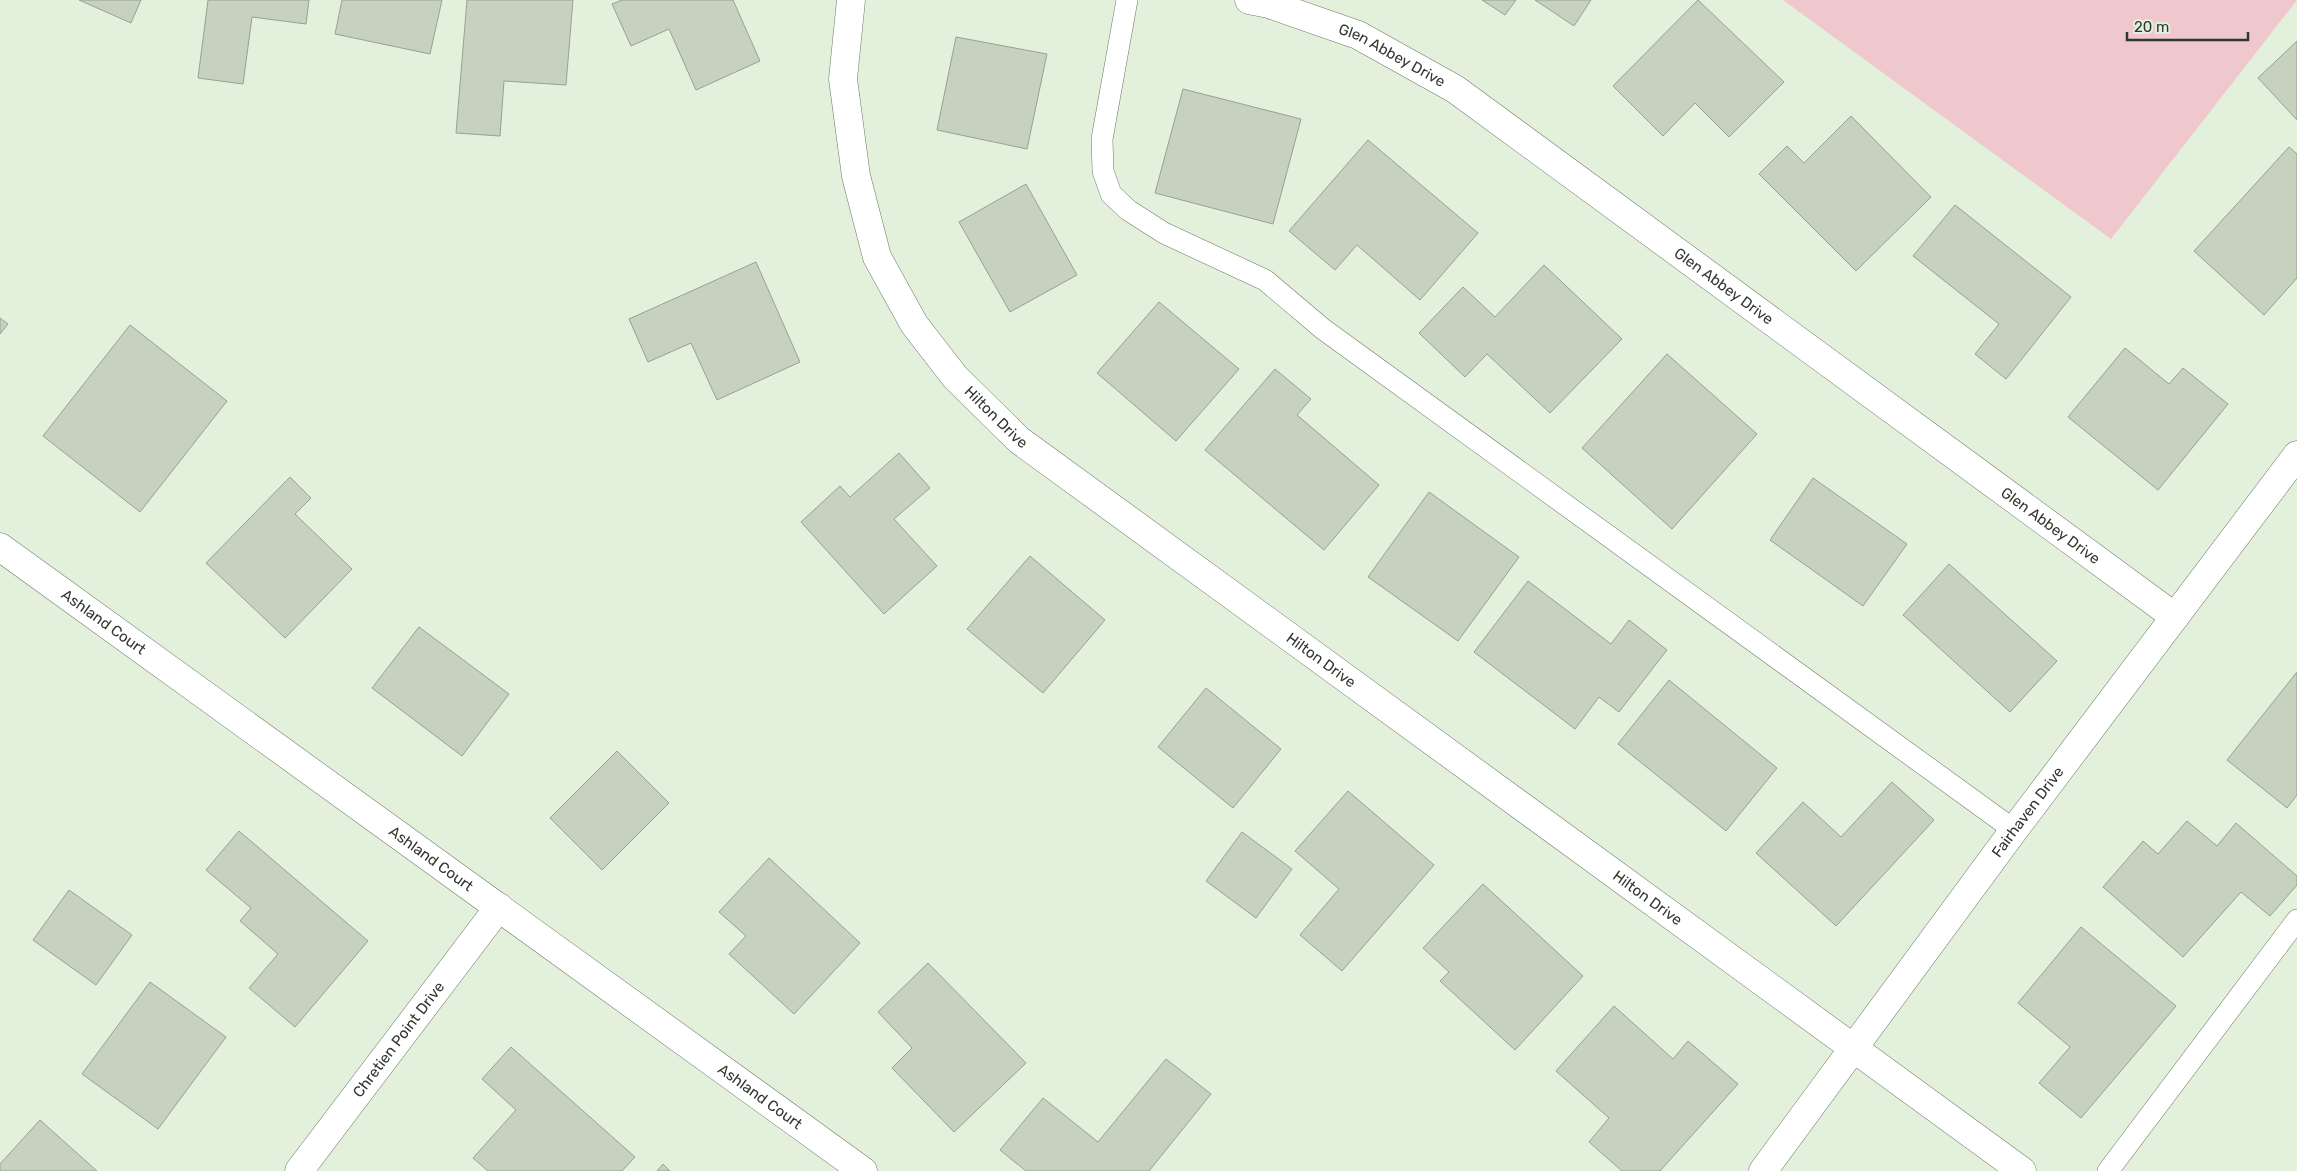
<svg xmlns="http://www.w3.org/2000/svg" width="2297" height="1171" font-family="Rubik,sans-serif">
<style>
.green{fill:#efc8cd}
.building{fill:#c6d2bf;stroke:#96a28f}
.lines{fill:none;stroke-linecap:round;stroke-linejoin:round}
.lane-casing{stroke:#6e7a68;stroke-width:22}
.street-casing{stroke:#6e7a68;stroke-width:29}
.lane{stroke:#fff;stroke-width:21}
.street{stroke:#fff;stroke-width:28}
.labels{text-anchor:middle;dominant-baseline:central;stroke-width:4.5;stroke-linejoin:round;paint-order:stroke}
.street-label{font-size:15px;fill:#323730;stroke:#e2f0dc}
</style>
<rect width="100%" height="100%" fill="#e2f0dc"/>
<path class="green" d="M1783 0H2297L2111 239Z"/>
<path class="building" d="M79 0H141L131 23Z
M208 0H309L306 24 252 17 243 84 198 78Z
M342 0H442L430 54 335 34Z
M467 0H573L566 85 504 81 500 136 456 133Z
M622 0H733L760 61 696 90 669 29 631 46 612 4Z
M1482 0H1516L1505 15Z
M1535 0H1591L1574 26Z
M1698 0 1784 82 1729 137 1695 103 1663 136 1613 86Z
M956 37 1047 54 1027 149 937 130Z
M2297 41V120L2258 78Z
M1183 89 1301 119 1273 224 1155 193Z
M1851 116 1931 197 1856 271 1759 174 1787 146 1804 163Z
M1368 140 1478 233 1420 300 1357 245 1335 270 1289 231Z
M2289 147 2297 154V278L2264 315 2194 251Z
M1026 184 1077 275 1010 312 959 222Z
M1955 205 2071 297 2006 379 1975 354 1999 324 1913 256Z
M756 262 800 362 717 400 691 343 648 362 629 319Z
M1544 265 1622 339 1550 413 1487 354 1465 377 1419 333 1463 287 1495 317Z
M1159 302 1239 369 1176 441 1097 373Z
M0 318 8 324 0 334Z
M130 325 227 401 140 512 43 436Z
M2125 348 2169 384 2183 368 2228 404 2158 490 2068 417Z
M1667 354 1757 434 1672 529 1582 448Z
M1275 369 1311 399 1297 415 1379 485 1324 550 1205 450Z
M899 453 930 488 894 519 937 566 884 614 801 522 840 486 850 497Z
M290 477 311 498 295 514 352 569 285 638 206 563Z
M1813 478 1907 544 1863 606 1770 540Z
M1429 492 1519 557 1458 641 1368 577Z
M1030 556 1105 620 1043 693 967 629Z
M1949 564 2057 661 2010 712 1903 615Z
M1528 581 1611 644 1629 620 1667 650 1619 712 1599 697 1575 729 1474 652Z
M419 627 509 694 462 756 372 688Z
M2297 672V795L2287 808 2227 760Z
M1669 680 1777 768 1726 831 1618 744Z
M1206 688 1281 749 1233 808 1158 747Z
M617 751 669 803 602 870 550 818Z
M1892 782 1934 820 1836 926 1756 853 1803 802 1841 837Z
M1348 791 1434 865 1342 971 1300 935 1339 889 1295 851Z
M2187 821 2217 846 2236 823 2297 876V885L2270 916 2241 892 2183 957 2103 887 2143 841 2158 854Z
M239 831 368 941 295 1027 249 988 278 954 240 921 251 908 206 870Z
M1242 832 1292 869 1256 918 1206 881Z
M769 858 860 943 794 1014 729 954 746 936 719 912Z
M1483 884 1583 976 1515 1050 1440 981 1449 972 1423 948Z
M69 890 132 935 96 985 33 940Z
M2081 927 2176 1006 2081 1118 2039 1083 2070 1047 2018 1003Z
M928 963 1026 1063 954 1132 892 1068 912 1048 878 1012Z
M150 982 226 1037 158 1129 82 1074Z
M1614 1006 1673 1059 1688 1041 1738 1084 1660 1171H1622L1589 1142 1609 1118 1556 1071Z
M511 1047 635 1157 622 1171H488L473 1158 516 1110 482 1079Z
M1166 1059 1211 1094 1149 1171H1026L1000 1150 1043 1098 1098 1142Z
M40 1120 97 1171H0V1164Z
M663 1164 670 1171H657Z"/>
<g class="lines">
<g class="lane-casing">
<path id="lane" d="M1127 0 1102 139 1103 171 1111 194 1128 210 1164 233 1265 280 1323 329 2014 830
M2108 1171 2297 920"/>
</g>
<g class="street-casing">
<g id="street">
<path id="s1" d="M851 0 843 79 856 176 877 257 914 324 955 377 1019 440 2022 1171"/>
<path id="s2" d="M1249 0 1269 4 1358 35 1455 89 2175 617"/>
<path id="s3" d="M0 547 863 1171"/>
<path id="s4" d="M299 1171 499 907"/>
<path id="s5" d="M1763 1171 2014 830 2297 455"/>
</g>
</g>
<use href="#lane" class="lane"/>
<use href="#street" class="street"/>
</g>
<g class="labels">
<g class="street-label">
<text stroke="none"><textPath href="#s2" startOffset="154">Glen Abbey Drive</textPath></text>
<text stroke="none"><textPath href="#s2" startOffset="559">Glen Abbey Drive</textPath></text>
<text stroke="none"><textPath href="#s1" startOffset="462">Hilton Drive</textPath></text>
<text stroke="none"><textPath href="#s2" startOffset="964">Glen Abbey Drive</textPath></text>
<text stroke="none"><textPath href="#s3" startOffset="128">Ashland Court</textPath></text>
<text stroke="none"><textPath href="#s1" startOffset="868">Hilton Drive</textPath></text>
<text stroke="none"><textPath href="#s5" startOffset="446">Fairhaven Drive</textPath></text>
<text stroke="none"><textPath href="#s3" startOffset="532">Ashland Court</textPath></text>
<text stroke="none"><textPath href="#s1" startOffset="1272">Hilton Drive</textPath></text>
<text stroke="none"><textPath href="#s4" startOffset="165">Chretien Point Drive</textPath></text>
<text stroke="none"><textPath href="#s3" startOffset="938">Ashland Court</textPath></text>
</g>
</g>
<path d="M2127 32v8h121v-8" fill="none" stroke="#323730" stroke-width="2.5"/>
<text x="2134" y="32" font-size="15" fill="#323730" stroke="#e2f0dc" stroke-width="4" paint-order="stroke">20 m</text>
</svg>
